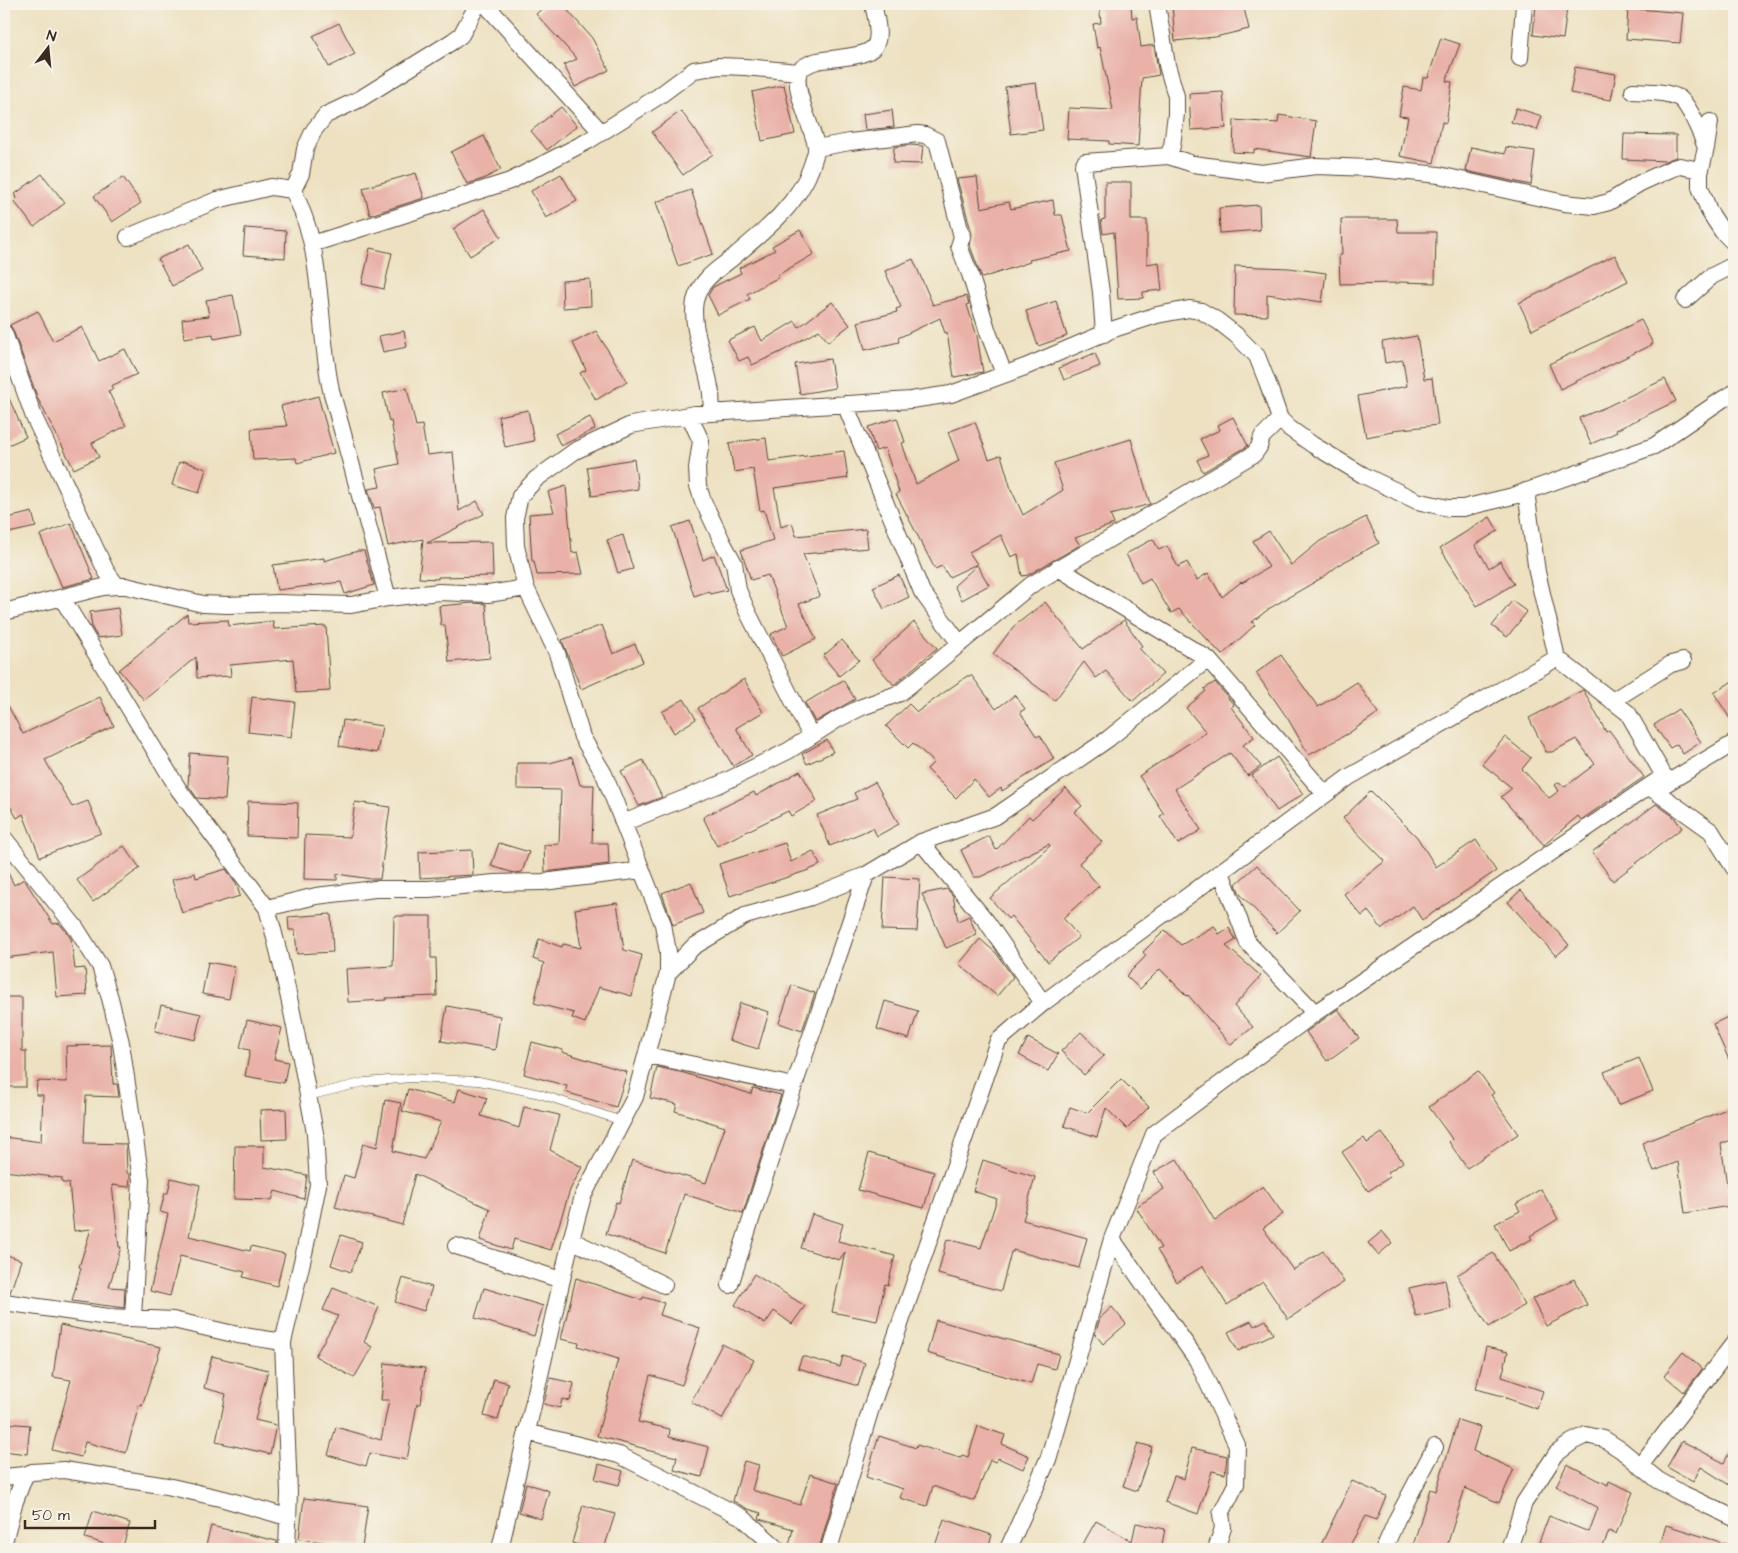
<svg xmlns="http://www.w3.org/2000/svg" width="1738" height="1553" font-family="'Architects Daughter',sans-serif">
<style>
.building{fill:#e9b1a7}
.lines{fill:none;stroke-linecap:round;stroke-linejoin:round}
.lane-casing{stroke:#564536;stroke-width:9}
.street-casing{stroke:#564536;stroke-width:18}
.lane{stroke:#fff;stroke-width:8}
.street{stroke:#fff;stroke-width:16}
</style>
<rect width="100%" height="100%" fill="#f7f3e8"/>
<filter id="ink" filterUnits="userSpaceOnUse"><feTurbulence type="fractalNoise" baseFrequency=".02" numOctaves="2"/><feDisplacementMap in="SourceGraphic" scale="10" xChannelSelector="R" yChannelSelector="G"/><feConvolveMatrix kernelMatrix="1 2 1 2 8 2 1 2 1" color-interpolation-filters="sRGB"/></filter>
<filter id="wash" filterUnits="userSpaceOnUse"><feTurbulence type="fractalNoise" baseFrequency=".0096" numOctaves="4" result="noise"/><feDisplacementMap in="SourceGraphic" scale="20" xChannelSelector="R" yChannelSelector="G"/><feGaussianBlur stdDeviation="1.12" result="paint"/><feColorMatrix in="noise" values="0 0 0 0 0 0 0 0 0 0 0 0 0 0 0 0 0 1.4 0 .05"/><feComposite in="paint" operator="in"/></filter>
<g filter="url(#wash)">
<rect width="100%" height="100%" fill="#ede1c1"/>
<g id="blocks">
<path class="building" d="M547 4H562L592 38 609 70 575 87 564 65 577 59 536 14Z
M1099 4H1131L1132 18 1137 17 1141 47 1154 45 1159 75 1142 78 1138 146 1109 144V141L1067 139 1069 108 1113 110 1100 47 1097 48 1093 24 1101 23Z
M1172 4H1243L1249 29 1215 37 1175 41Z
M1536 4 1567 8 1563 39 1533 35Z
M1628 8 1683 13 1680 43 1626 39Z
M339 23 355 54 329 67 313 36Z
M1441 38 1460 44 1446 81 1452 82 1446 123 1442 122 1434 163 1400 156 1408 117 1399 116 1404 87 1421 90 1423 78H1428Z
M1575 67 1616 74 1611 100 1570 93Z
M1036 83 1043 130 1011 134 1005 87Z
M784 85 795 134 762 141 752 92Z
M1223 92 1226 128 1191 130 1189 94Z
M561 107 577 126 547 150 531 131Z
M1516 108 1542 116 1537 130 1511 122Z
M892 110 894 127 865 130 863 114Z
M681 111 713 154 683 175 652 132Z
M1279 115 1316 121 1311 157 1254 149V153L1233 152 1234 120 1278 123Z
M1624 134 1676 135V157L1665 161 1623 159Z
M484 136 501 170 483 179 467 184 451 152Z
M910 145 923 146 921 164 893 163 894 147Z
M1471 147 1505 154 1506 147 1535 151 1531 185 1466 171Z
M416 173 424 198 370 215 363 188Z
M42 174 65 203 34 227 14 201 17 198 15 194Z
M561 174 577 201 546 218 531 191Z
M123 177 141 203 112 222 94 196Z
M977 177 981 208 1009 202 1011 209 1053 200 1055 215H1062L1071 251 1029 260 1030 262 982 278 970 246 972 234 957 179Z
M1105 182H1131V220H1147V264L1159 262 1162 290 1143 292V298L1118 299 1114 232 1103 234 1101 220 1105 219Z
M691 190 713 254 678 266 656 202Z
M1259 205 1260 230 1220 233 1219 208Z
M484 209 501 237 470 256 453 229Z
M1341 219H1397L1398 232H1436L1435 283 1399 282V283L1340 284 1339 255H1342Z
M245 228 286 231 285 258 243 255Z
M800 230 814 254 778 275 779 277 747 294 750 299 718 315 708 295 713 287 741 273 739 268 775 250 772 246Z
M189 244 202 271 172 286 158 259Z
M370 248 392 253 384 289 362 284Z
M1615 255 1628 281 1532 330 1519 303Z
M913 259 933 305 966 296 969 304 967 305 977 336 983 372 954 377 947 332 945 333 940 318 898 338 899 342 865 350 858 322 897 312 896 309 901 307 885 271Z
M1235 266 1289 268 1326 273 1322 302 1267 294V316L1234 315Z
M590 279 591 306 563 308 562 281Z
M233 295 241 334 214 339 213 334 184 338 182 319 209 316 206 300Z
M1056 301 1067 336 1038 346 1026 311Z
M832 302 850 325 828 342 819 330 781 352 752 365 748 357 739 361 728 340 755 327 762 341 795 321 799 327Z
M38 311 53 341 82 327 99 361 125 349 137 374 111 386 113 389 108 391 126 426 92 443 99 457 74 469 38 399 13 330 10 325Z
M1641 320 1653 344 1560 389 1549 364Z
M404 331 407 347 383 352 379 336Z
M596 331 627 381 596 400 580 373 586 370 573 343Z
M1417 336 1424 379 1432 378 1438 425 1393 430V432L1366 437 1358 396 1407 386 1403 360 1385 363 1382 342Z
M1095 353 1100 366 1064 380 1059 368Z
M830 359 835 388 800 394 795 364Z
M1665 379 1676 401 1616 430 1617 432 1591 444 1579 418 1606 407Z
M4 387 26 437 4 447Z
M407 388 416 426 422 425 427 455 453 452 459 511 477 501 484 514 427 543 492 542 493 576 438 577V579L419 578 423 539 388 546 380 507 374 508 368 489 380 487 376 469 399 464 391 421 389 422 383 393Z
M318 396 334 453 297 463 296 458 253 460 251 429 287 426 281 406Z
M528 410 534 441 505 447 498 416Z
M590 417 595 429 561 446 555 434Z
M1233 417 1248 446 1203 472 1197 460 1208 455 1200 439 1220 430 1218 425Z
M897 418 905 442 902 443 916 484 959 461 948 432 975 422 989 459 1001 455 1011 489 1023 515 1063 490 1054 463 1131 439 1150 504 1110 515 1114 524 1075 538 1080 545 1028 575 1022 576 1018 554 1011 557 1001 535 969 552 977 564 949 577 942 566 935 569 896 494 899 492 885 448 876 451 868 427Z
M766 438 769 461 844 451 848 478 774 488 781 527 792 523 796 536 866 529 868 548 803 554 820 596 799 604 816 639 782 656 771 634 788 626 768 575 751 580 741 550 773 540 764 510 760 511 753 469 734 472 729 443Z
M634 459 638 489 592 496 587 467Z
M183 461 206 469 199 493 172 485 179 462 182 463Z
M566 486 572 553 578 552 583 574 537 575 534 561H532L529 514 554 512 548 492Z
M32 512 36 527 4 534V519Z
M1366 517 1379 543 1340 564 1325 576 1270 608 1252 622 1255 625 1222 655 1179 609 1171 613 1150 578 1141 583 1126 554 1153 539 1159 550 1167 546 1178 567 1187 562 1197 580 1208 573 1222 597 1241 582 1242 583 1269 567 1253 541 1269 531 1291 565 1320 541Z
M1490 517 1498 531 1475 545 1489 568 1500 561 1514 584 1477 606 1440 548Z
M690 521 703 560 714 555 727 590 710 594 709 591 694 596 672 527Z
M71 523 94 579 62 587 40 535Z
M623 535 633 569 618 573 607 540Z
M358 551H364L374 585 345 594 341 582 277 590 273 565 324 558V561Z
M977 565 989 585 962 600 954 586Z
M899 575 909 597 884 609 873 587Z
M1512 601 1527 612 1507 637 1492 626Z
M1045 602 1083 649 1124 620 1142 646 1139 648 1163 674 1133 701 1106 671 1096 678 1084 662 1055 700 993 654 1013 627Z
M473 603 486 604 490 658 449 662 445 625H441L439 606Z
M118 608 122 635 98 638 92 628 90 612Z
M187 614 188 622 228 620 229 626 273 621 274 629 326 626 330 691 296 693 293 659 230 665 231 676 197 678 196 657 144 700 119 670Z
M914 622 937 648 894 685 872 660Z
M602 625 613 654 635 644 643 662 581 689 562 640Z
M842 640 859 660 839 676 823 656Z
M1281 655 1318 707 1357 682 1378 713 1349 733 1309 755 1288 719 1256 673Z
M967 676H972L996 709 1015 695 1025 709 1020 712 1037 737 1040 735 1054 759 1002 791 1001 788 989 797 974 779 956 798 927 769 934 762 913 743 908 748 886 726 909 704 917 712Z
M744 679 763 712 736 728 752 755 733 766 698 708Z
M843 680 855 699 815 722 805 703Z
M1734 680V725L1714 693Z
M1215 682 1234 705 1231 707 1254 737 1243 745 1261 766 1248 776 1230 753 1175 789 1201 830 1178 844 1160 816 1164 814 1139 776 1206 732 1186 708 1206 691 1204 689Z
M1583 690 1585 693 1606 732 1609 730 1644 777 1581 820 1578 816 1544 845 1501 797 1512 788 1482 764 1505 737 1531 758 1522 769 1549 798 1559 791 1555 785 1559 782 1565 787 1595 764 1576 739 1552 752H1546L1529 718Z
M100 697 114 726 45 760 72 807 88 801 101 833 40 857 23 814 17 818 4 795V698L23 734Z
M252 697 295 702 291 737 248 732Z
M684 699 696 719 674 733 662 712Z
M1678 709 1701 742 1683 754 1677 744 1670 748 1654 725Z
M343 720 382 726 377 753 339 746Z
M827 740 833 752 807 764 802 754Z
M190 753 228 756 225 800 197 798 188 785Z
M572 757 580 785H594L592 843H608L609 864 545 872 544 845 559 844 561 790 517 789V763H550Z
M1277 757 1303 794 1277 811 1252 775Z
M643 760 662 797 639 806 621 771Z
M800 771 817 801 791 816 788 811 717 846 703 817 754 792 756 796Z
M875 782 899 824 877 836 873 828 830 846 817 815 857 799 854 793Z
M1066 788 1082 806 1075 812 1102 842 1079 863 1099 886 1063 918 1079 937 1048 962 1011 916 1008 919 990 898 1050 846 1049 844 980 877H974L961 850 989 836 996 850 1029 816 1032 819Z
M1371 791 1417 837 1436 867 1476 840 1496 871 1422 920 1413 906 1382 929 1368 911 1362 916 1344 894 1385 861 1343 818Z
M248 801 298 803 297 838 247 836Z
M355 802 390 807 380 879H371L337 874V880L304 879 305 835 350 837Z
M1656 804 1673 816 1682 828 1613 881 1592 852Z
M499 843 529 852 522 872 514 873 491 866Z
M785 843 791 862 813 851 820 865 809 870 730 896 719 864Z
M124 846 140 868 93 902 77 880Z
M472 850 473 875 420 878 419 852Z
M4 865 14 885 24 879 53 924 59 923 68 934 71 939 75 969 85 968 87 995 57 997 53 952 4 958Z
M1257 865 1300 911 1277 933 1240 894 1236 884Z
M226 869 236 883 240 896 182 913 172 880 195 873 196 878Z
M885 877 920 879 917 931 882 930Z
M691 882 703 913 673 925 662 893Z
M947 889 953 896 958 921 969 916 977 935 946 948 922 894Z
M1521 890 1569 945 1556 956 1508 902Z
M617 903 624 950 642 955 632 996 599 987 585 1023 572 1018 574 1013 534 1003 544 963 533 959 539 939 562 947 563 944 581 948 575 909Z
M331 914 333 952 297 954 295 930H289L288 917Z
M394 916H431V958H436L437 996 386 998V1000L348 1002 346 969 393 966Z
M1214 926 1219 934 1229 928 1236 940 1226 946 1261 976 1234 1006 1253 1027 1231 1045 1188 995 1187 996 1160 969 1140 989 1126 976 1146 956 1143 952 1165 930 1181 945Z
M980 939 996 953 1013 977 997 996 959 964Z
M208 962 235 967 229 999 202 994Z
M792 985 815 993 802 1031 779 1023Z
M4 997H22V1051H26V1087H4Z
M885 1001 918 1011 909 1039 877 1029Z
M740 1003 769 1012 758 1049 729 1040Z
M161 1005 201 1014 195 1040 155 1031Z
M447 1006 500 1016 495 1050 441 1041Z
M1338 1009 1359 1038 1327 1061 1306 1032Z
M1734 1014V1071L1713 1024Z
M247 1020 282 1028 274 1059 288 1062 284 1083 245 1076 250 1050 240 1048Z
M1081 1032 1104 1056 1084 1075 1061 1051Z
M1028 1038 1058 1054 1048 1071 1019 1055Z
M532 1042 563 1050 562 1052 627 1072 616 1107 565 1092 567 1086 524 1074Z
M111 1045 113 1084H117L119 1097 86 1096 84 1143 126 1144 127 1173 130 1174V1177L129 1187 112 1185 119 1247H121L109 1287 125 1288 124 1308 72 1301 81 1268 79 1267 91 1229 74 1231 69 1183H62V1178L4 1171V1137L41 1142 43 1095H36L37 1081 67 1082 66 1046Z
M1639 1058 1653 1091 1618 1105 1604 1072Z
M657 1067 684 1073 751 1094 753 1088 781 1095 743 1213 684 1194 665 1253 606 1234 616 1202 619 1203 632 1160 706 1183 725 1127 675 1111 677 1104 650 1098Z
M1478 1071 1494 1093 1491 1095 1518 1134 1467 1168 1449 1142 1452 1139 1429 1107Z
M1121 1079 1149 1107 1127 1129 1106 1108 1097 1137 1064 1126 1070 1107 1087 1113Z
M408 1089 455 1102 459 1089 487 1098 481 1116 519 1128 524 1107 559 1115 550 1150 582 1167 570 1190 551 1250 514 1239 511 1250 480 1240 490 1209 415 1174 402 1225 335 1207 344 1175 354 1178 363 1143 377 1147 385 1100 401 1103 393 1151 424 1159 441 1122 402 1111Z
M1734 1106V1139L1721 1144 1730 1206 1685 1213 1678 1162 1654 1171 1642 1143Z
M286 1109 287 1139 261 1140 260 1110Z
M1382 1133 1403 1162 1387 1173 1390 1177 1368 1191 1342 1152 1364 1138 1367 1143Z
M235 1146H264V1167L307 1175 304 1199 275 1191 272 1200 234 1199Z
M869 1153 934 1172 924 1208 858 1190Z
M1177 1159 1215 1221 1263 1186 1283 1214 1263 1228 1293 1270 1323 1251 1344 1282 1288 1319 1263 1282 1227 1305 1203 1266 1177 1282 1157 1250 1161 1248 1136 1207 1164 1189 1154 1172Z
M983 1160 1035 1177 1023 1220 1087 1238 1079 1268 1013 1250V1252H1011L1001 1291 938 1274 947 1239 981 1248 997 1199 973 1191Z
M171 1178 200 1185 189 1236 250 1251 251 1246 285 1254 277 1286 243 1277 245 1272 180 1256 170 1296 150 1291 168 1214 160 1212 165 1193H168Z
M1541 1189 1558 1219 1530 1236 1532 1239 1509 1251 1495 1224 1520 1211 1516 1204Z
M812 1214 843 1224 838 1241 895 1256 888 1285 885 1284 877 1321 832 1312 845 1252 839 1260 801 1248Z
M1382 1231 1392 1243 1378 1255 1368 1243Z
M341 1235 362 1242 351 1272 331 1265Z
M1493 1253 1525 1305 1489 1327 1457 1275Z
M4 1254 21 1260 10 1293 4 1292Z
M754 1274 805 1306 792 1324 774 1311 765 1324 735 1305Z
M403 1278 432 1287 424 1311 395 1302Z
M576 1278 642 1300 643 1297 664 1303 660 1315 700 1328 682 1385 650 1375 638 1422 670 1429 669 1437 709 1447 702 1477 674 1470 677 1457 646 1450V1449L597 1436 618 1359 578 1346 579 1343 561 1339Z
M1574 1279 1587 1305 1546 1326 1532 1299Z
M1445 1280 1451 1309 1416 1317 1409 1288Z
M333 1288 379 1307 364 1342 372 1347 354 1378 315 1356 338 1316 323 1310Z
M484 1288 543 1306 534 1336 475 1318Z
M1112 1307 1126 1324 1103 1344 1095 1334 1100 1318Z
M936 1320 1059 1354 1055 1369 1037 1364 1031 1384 927 1353Z
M1266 1320 1273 1334 1238 1351 1228 1332 1251 1321 1254 1326Z
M60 1325 161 1347 142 1406 139 1405 126 1453 85 1442 81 1457 52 1450 71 1380 53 1377Z
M722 1344 754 1360 722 1419 691 1402Z
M1486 1347 1508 1352 1502 1377 1543 1391 1537 1409 1506 1398 1507 1397 1476 1389Z
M1683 1352 1702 1369 1684 1392 1664 1375Z
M212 1356 268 1370 255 1420 276 1425 270 1454 216 1442 226 1394 204 1388Z
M802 1356 840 1367 843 1356 865 1363 858 1386 798 1368Z
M385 1363 425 1368 421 1404H417L407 1460 370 1453 366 1466 328 1455 336 1427 381 1440 389 1400H381Z
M550 1378 574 1383 570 1401 562 1399 560 1408 544 1404Z
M494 1379 508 1383 498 1420 484 1416Z
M1458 1420 1480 1427 1473 1451 1514 1469 1499 1503 1465 1488 1446 1549H1412L1430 1489 1436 1491Z
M4 1423 30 1425 27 1454 4 1451Z
M978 1426 1005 1435 1002 1444 1029 1456 1023 1469 998 1458 996 1462 990 1460 974 1501 933 1486 927 1506 900 1498 903 1489 866 1477 879 1436 916 1448 917 1445 960 1458 962 1455 968 1457Z
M1682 1441 1724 1463 1734 1443V1488L1701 1467 1693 1482 1667 1467Z
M1138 1443 1152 1447 1137 1491 1123 1486Z
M1192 1448 1227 1456 1225 1474 1212 1471 1198 1514 1165 1502 1174 1476 1184 1479Z
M744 1461 759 1465 752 1490 800 1505 810 1474 838 1483 819 1549H788L793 1529 759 1519 761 1513 748 1509 733 1501Z
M599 1464 623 1471 619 1485 595 1479Z
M1567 1464 1608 1485 1609 1481 1633 1492 1616 1534 1609 1531 1602 1549H1557L1539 1542 1549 1516 1589 1532 1598 1508 1556 1486Z
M1352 1481 1386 1496 1376 1520 1366 1516 1348 1549H1319Z
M526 1483 549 1491 541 1519 519 1512Z
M304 1498 368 1506 362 1547 299 1539Z
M583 1505 615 1514 604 1549H593L572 1543Z
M93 1511 130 1523 122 1549 85 1538Z
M944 1519 992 1535 988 1549H934Z
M1096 1521 1132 1541 1136 1523 1165 1529 1161 1549H1080Z
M1666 1525 1733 1546 1732 1549H1659Z
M211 1526 277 1541V1549H205Z"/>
</g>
</g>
<g filter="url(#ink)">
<use href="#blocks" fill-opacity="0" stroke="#564536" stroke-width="1"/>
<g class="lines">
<g class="lane-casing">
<path id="lane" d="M308 1096 365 1082 411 1078 479 1081 540 1094 622 1121"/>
</g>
<g class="street-casing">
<path id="street" d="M485 4 601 132
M1157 4 1167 65 1176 96V114L1172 146 1168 156
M1520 58 1524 4
M1633 91C1647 92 1664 91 1677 97 1688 101 1702 136 1706 148
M1710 122 1706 148 1700 173V187L1709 211 1722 231 1734 243
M816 148 850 142 918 134 925 135 937 141 962 237 959 246 970 274 988 332 1004 374
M128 237 217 200 271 187 293 190
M312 244 510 181 588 141 659 96 694 70 719 66 745 67 798 72
M1685 300 1712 276 1734 265
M4 333 34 417 106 571 117 586H126L203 604 227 605 278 603 351 605 388 598 439 592 488 594 526 588
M1104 334 1101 292 1083 165 1085 162 1168 156 1193 164 1261 173 1316 166 1370 168 1439 175 1564 203 1594 206 1609 202 1640 183 1673 168 1680 166 1695 169 1700 173
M845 404 922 592 960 644
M712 413C711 404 712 395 710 387 706 361 690 327 695 301 701 277 720 269 737 254 766 230 800 202 812 165 813 160 817 152 816 147 814 129 790 86 800 70 802 67 806 66 809 64 816 60 823 60 831 59 876 53 885 53 873 4
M689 415 701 441 697 468 698 486 703 501 723 543 734 563 738 590 748 613 811 736
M1526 491 1537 572 1557 658 1628 713 1664 776 1655 791 1711 831 1734 868
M1058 568 1208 659 1325 794
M62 598 179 790 267 908
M388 598 331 390C321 342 322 292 312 244 308 226 301 207 293 190L301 174 305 149 314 130 326 115 360 99 453 41 461 35 478 4
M4 612 103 587 117 586
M1612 701 1671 664 1683 661
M1657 789 1734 743
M623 823 718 785 788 751 838 719 862 707 900 693 1031 585 1254 454 1259 447 1262 437 1280 419
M4 838 76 928 100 966 110 998 121 1043 141 1180 133 1317
M921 842 987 922 1043 1003
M1221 872 1248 943 1315 1013
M668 973 693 947 745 916 811 897 866 875 921 842 996 816 1108 739 1208 659
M647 1055 794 1086
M1112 1239 1197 1360 1237 1445 1236 1484 1221 1514 1223 1528 1216 1549
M571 1240 664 1285
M456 1246 561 1280
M730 1285 794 1086 866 875
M4 1302 108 1317 173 1320 238 1335 283 1342
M526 1432 619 1455 742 1517 778 1549
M1640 1466 1734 1343
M4 1477 25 1475 32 1472 64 1470 167 1486 224 1499 287 1517
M4 1542 14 1504 25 1475
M287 1549 289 1493 283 1342 305 1249 318 1185 315 1133C301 1058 288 982 267 908L316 896 375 889H429L495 883 543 882 642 870
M500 1549 571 1240 583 1196 635 1097 668 973V952L663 924 604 774 582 737 557 653 526 588 516 546 515 518 520 496 536 479 575 451 631 425 695 414 911 400 951 394 1025 367 1114 329 1157 315 1189 309 1201 311 1218 321 1236 335 1257 356 1268 384 1280 419 1289 428 1313 445 1363 475 1417 501 1448 508H1463L1513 496 1654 446 1723 399 1734 393
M829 1549 871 1408 998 1041 1043 1003 1349 777 1557 658
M1008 1549 1049 1457 1112 1239 1154 1134 1315 1013 1664 776
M1384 1549 1397 1519 1435 1447
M1509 1549 1524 1503 1556 1454 1572 1442 1586 1435 1604 1439 1621 1450 1658 1480 1681 1493 1734 1518"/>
</g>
<use href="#lane" class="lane"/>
<use href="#street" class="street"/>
</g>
</g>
<rect width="1738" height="1553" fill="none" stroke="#f7f3e8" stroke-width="20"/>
<g transform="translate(48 48) rotate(16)" stroke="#f7f3e8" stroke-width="4" paint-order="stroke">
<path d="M0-4L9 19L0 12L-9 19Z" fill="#3b2a1e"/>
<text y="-8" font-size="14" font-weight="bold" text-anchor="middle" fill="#3b2a1e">N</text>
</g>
<path d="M25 1520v8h130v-8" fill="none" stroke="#3b2a1e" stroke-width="2.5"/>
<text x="32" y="1520" font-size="15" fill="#3b2a1e" stroke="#f7f3e8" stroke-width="4" paint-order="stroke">50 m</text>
</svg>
